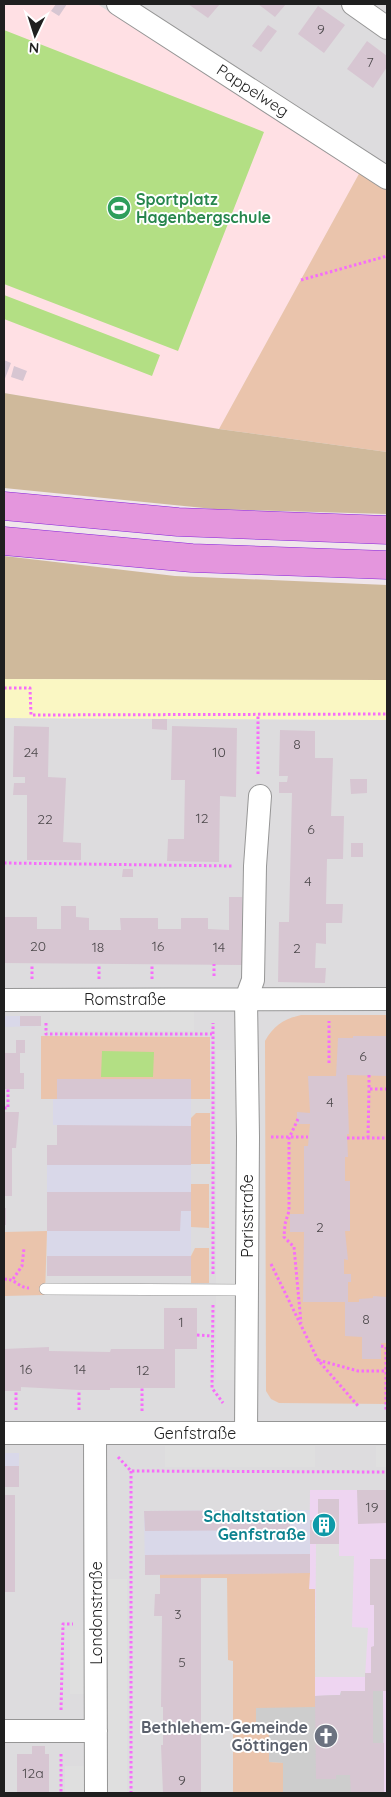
<svg xmlns="http://www.w3.org/2000/svg" width="391" height="1797" font-family="Quicksand,sans-serif">
<style>
.residential{fill:#dddcde}
.commercial{fill:#eed5f1}
.industrial{fill:#d9d8e9}
.education{fill:#ffe0e4}
.religious{fill:#cdcdcd}
.grass{fill:#eac4ac}
.forest{fill:#cfb99b}
.park{fill:#faf7c3}
.pitch{fill:#b3df84}
.parking{fill:#dfdfdf}
.building{fill:#d7c6d2}
.lines{fill:none;stroke-linecap:round;stroke-linejoin:round}
.service-casing{stroke:#969696;stroke-width:12}
.minor-casing{stroke:#969696;stroke-width:24}
.trunk-casing{stroke:#8625db;stroke-width:29}
.path{stroke:#f66dfa;stroke-width:3;stroke-dasharray:2.5 2.5;stroke-linecap:butt}
.service{stroke:#fff;stroke-width:11}
.minor{stroke:#fff;stroke-width:22}
.trunk{stroke:#e496dd;stroke-width:28}
.labels{text-anchor:middle;dominant-baseline:central;stroke-width:4;stroke-linejoin:round;paint-order:stroke}
.number-label{font-size:14px;fill:#4d494c}
.street-label{font-size:16px;fill:#1f1f1f;stroke:#fff}
.leisure-label{font-size:16px;font-weight:bold;fill:#27864d;stroke:#fff;text-anchor:start}
.culture-label{font-size:16px;font-weight:bold;fill:#0d838f;stroke:#fff;text-anchor:end}
.worship-label{font-size:16px;font-weight:bold;fill:#5b616d;stroke:#fff;text-anchor:end}
</style>
<rect width="100%" height="100%" fill="#f0e6eb"/>
<path class="residential" d="M97 4H387V186L193 67Z
M4 718 387 720V1793H4Z"/>
<path class="commercial" d="M310 1490H387V1793H283V1763L315 1707V1589H309Z"/>
<path class="industrial" d="M4 1016H41V1026L4 1027Z
M57 1079H191V1276H47V1145H57V1125H53V1099H57Z
M4 1453H19V1487H4Z
M310 1510V1573L145 1575 144 1511Z"/>
<path class="education" d="M4 4H97L360 172 219 429 4 393Z"/>
<path class="religious" d="M341 1691H383L384 1793H283V1763L269 1762V1728H256V1707H315V1696L340 1695Z"/>
<path class="grass" d="M360 172 387 186V452L219 429Z
M301 1015H387V1404L279 1403 271 1399 266 1391 265 1041C274 1025 284 1019 301 1015Z
M41 1036 210 1037V1099H191V1079H57V1099H41Z
M196 1113H210V1164H191V1118Z
M191 1184H209V1228L191 1227Z
M47 1231 45 1295 4 1296V1232Z
M195 1248H209V1283H191V1256Z
M310 1573 309 1589H315V1707L256 1708V1728H269V1762L283 1763V1793H233V1661L228 1660 227 1578H160V1574Z"/>
<path class="forest" d="M4 393 219 429 387 452V514L214 509 4 488Z
M4 556 175 576 387 585V680L4 679Z"/>
<path class="park" d="M4 679 387 680V720L4 718Z"/>
<path class="pitch" d="M4 30 264 132 178 351 4 284Z
M4 295 160 355 152 376 4 319Z
M102 1051 154 1052 153 1077H101Z"/>
<path class="parking" d="M50 1009H194V1031H50Z
M216 1050H237V1380H216Z
M165 1446H315V1467H165Z
M376 1446H387V1467H376Z
M316 1544H339V1556H354L352 1627 368 1628 365 1677H315Z
M105 1579H127V1793H106Z
M70 1630H85V1694H70Z
M65 1766H86V1793H65Z"/>
<path class="building" d="M56 4H67L59 16 51 11Z
M188 4H220L208 18Z
M258 4H286L275 17Z
M318 6 345 25 324 53 298 34Z
M268 25 277 31 261 52 252 46Z
M367 41 387 56V67L373 88 347 69Z
M4 360 11 363 4 381Z
M14 366 27 371 23 381 11 377Z
M152 719H167V730L152 729Z
M14 726 49 727 48 777 66 778 63 842 81 843V860H27V795H13L14 783H25V777H13Z
M172 726 237 728 236 797 220 796 219 862 167 861 168 839H184L185 780H171Z
M280 730 315 731V758H333L331 816H344L343 859H327L326 904H343L342 923H326V944L316 943 315 968H326L325 983 278 982 279 922H289L292 793H279V782H287L288 776H279Z
M350 779H367V793L351 794Z
M351 843H363V857H351Z
M123 869H133V877H122Z
M229 897H242V965L4 963V917H37V929H61V906H76V917L89 918V930H121L120 918H158V929H181V918H208V929L229 930Z
M20 1016H41V1026H20Z
M353 1036H387V1076L347 1075 349 1134H347L348 1157H345V1181H350V1231H345L348 1260 344 1259V1274H351V1282H348V1302H359V1299L373 1298V1296L387 1297V1343H381V1359H362V1337L345 1336V1302H303L304 1232H290V1214H304V1146H308L310 1124H297V1112L310 1113 308 1076H336L338 1038H353Z
M16 1040H25V1053H20V1073H24V1089H4V1053H16Z
M57 1079H191V1099H57Z
M4 1112H19L16 1148H12V1196H4Z
M57 1125 191 1126V1165H47V1145H57Z
M47 1192H191V1211H181L180 1231H47Z
M4 1208H6V1225H4Z
M47 1256H191V1276H47Z
M164 1308H197V1349H175V1388H110V1390H79L21 1387V1391H4V1349L49 1347V1351L110 1352 111 1349H164Z
M4 1466H19V1487H4Z
M357 1490H387V1523L358 1524Z
M4 1495H15V1592H4Z
M318 1499H339V1544H310V1520H318Z
M290 1510V1530L145 1531 144 1511Z
M310 1554V1573L145 1575V1555Z
M370 1559H387V1691H373V1743H384V1793H351L350 1775H336V1779H316L315 1696 341 1695V1691H365V1673H371V1647L374 1646V1605H370Z
M160 1578H201V1793H163L161 1745H163V1707H161L162 1616H154L155 1594H160Z
M32 1746H45V1754H49V1793H17V1754H32Z"/>
<g class="lines">
<g class="service-casing">
<path id="service" d="M45 1289 246 1290"/>
</g>
<g class="minor-casing">
<path id="minor" d="M118 4 387 178
M353 4 387 28
M4 1000 387 999
M4 1433H387
M95 1433 96 1793
M246 1433 248 1137 246 999 253 980 255 866 260 796
M4 1731H96"/>
</g>
<g class="trunk-casing">
<path id="trunk" d="M4 506 178 522 387 530
M4 541 192 558 387 565"/>
</g>
<path class="path" d="M301 280 387 256
M4 688H30L31 715 387 714
M258 774V714
M4 863 233 866
M214 976V964
M32 979V964
M99 979V964
M152 979V964
M46 1023V1034H212
M329 1063V1021
M369 1075V1089
M4 1108H8V1089
M298 1119 289 1138V1211L285 1224 284 1237 294 1247 301 1323
M271 1137H308
M347 1138H387
M368 1138 369 1089H387
M271 1264 318 1360 359 1407
M213 1274V1023
M4 1279C16 1279 19 1288 29 1288
M13 1279 22 1266 24 1248
M213 1305 212 1388 223 1403
M197 1335 212 1336
M381 1346 386 1347V1411
M318 1360 358 1371H386
M16 1410V1391
M79 1410V1390
M142 1411V1388
M118 1457 131 1471 387 1472
M131 1471V1793
M61 1710 63 1624H73
M61 1754V1793"/>
<use href="#service" class="service"/>
<use href="#minor" class="minor"/>
<use href="#trunk" class="trunk"/>
</g>
<defs>
<g id="stadium-disc" transform="scale(1.25)"><circle r="9.5" fill="#2e9e5b" stroke="#fff"/><path d="M0-5a6.5 5 0 1 0 0 10a6.5 5 0 1 0 0-10ZM-3.5-1.8h7v3.6h-7Z" fill="#fff"/></g>
<g id="building-disc" transform="scale(1.25)"><circle r="9.5" fill="#0f9aa8" stroke="#fff"/><path d="M-4-6H4V6H1V3H-1V6H-4ZM-2.5-4.3h1.7v1.8h-1.7ZM.8-4.3h1.7v1.8H.8ZM-2.5-1h1.7V.8h-1.7ZM.8-1h1.7V.8H.8Z" fill="#fff"/></g>
<g id="church-disc" transform="scale(1.25)"><circle r="9.5" fill="#6b7280" stroke="#fff"/><path d="M-1.2-6h2.4v3.5h3.3v2.4h-3.3V6h-2.4V-.1h-3.3v-2.4h3.3Z" fill="#fff"/></g>
</defs>
<g fill-rule="evenodd">
<use href="#stadium-disc" x="119" y="208"/>
<use href="#building-disc" x="324" y="1525"/>
<use href="#church-disc" x="326" y="1736"/>
</g>
<g class="labels">
<g class="number-label">
<text x="321" y="29">9</text>
<text x="370" y="62">7</text>
<text x="297" y="744">8</text>
<text x="31" y="752">24</text>
<text x="219" y="752">10</text>
<text x="202" y="818">12</text>
<text x="45" y="819">22</text>
<text x="311" y="829">6</text>
<text x="308" y="881">4</text>
<text x="38" y="946">20</text>
<text x="158" y="946">16</text>
<text x="98" y="947">18</text>
<text x="219" y="947">14</text>
<text x="297" y="948">2</text>
<text x="363" y="1056">6</text>
<text x="330" y="1102">4</text>
<text x="320" y="1227">2</text>
<text x="366" y="1319">8</text>
<text x="181" y="1322">1</text>
<text x="26" y="1369">16</text>
<text x="80" y="1369">14</text>
<text x="143" y="1370">12</text>
<text x="372" y="1507">19</text>
<text x="178" y="1614">3</text>
<text x="182" y="1662">5</text>
<text x="33" y="1773">12a</text>
<text x="182" y="1780">9</text>
</g>
<g class="street-label">
<text transform="translate(253 90) rotate(33)">Pappelweg</text>
<text x="125" y="999">Romstraße</text>
<text transform="translate(247 1216) rotate(-90)">Parisstraße</text>
<text x="195" y="1433">Genfstraße</text>
<text transform="translate(96 1613) rotate(-90)">Londonstraße</text>
</g>
<g class="leisure-label">
<text x="136" y="199">Sportplatz<tspan x="136" dy="18">Hagenbergschule</tspan></text>
</g>
<g class="culture-label">
<text x="306" y="1516">Schaltstation<tspan x="306" dy="18">Genfstraße</tspan></text>
</g>
<g class="worship-label">
<text x="308" y="1727">Bethlehem-Gemeinde<tspan x="308" dy="18">Göttingen</tspan></text>
</g>
</g>
<rect width="391" height="1797" fill="none" stroke="#1f1f1f" stroke-width="10"/>
<g transform="translate(35 35) rotate(184)" stroke="#ffffff" stroke-width="4" paint-order="stroke">
<path d="M0-4L9 19L0 12L-9 19Z" fill="#1f1f1f"/>
<text y="-8" font-size="14" font-weight="bold" text-anchor="middle" fill="#1f1f1f">N</text>
</g>
</svg>
